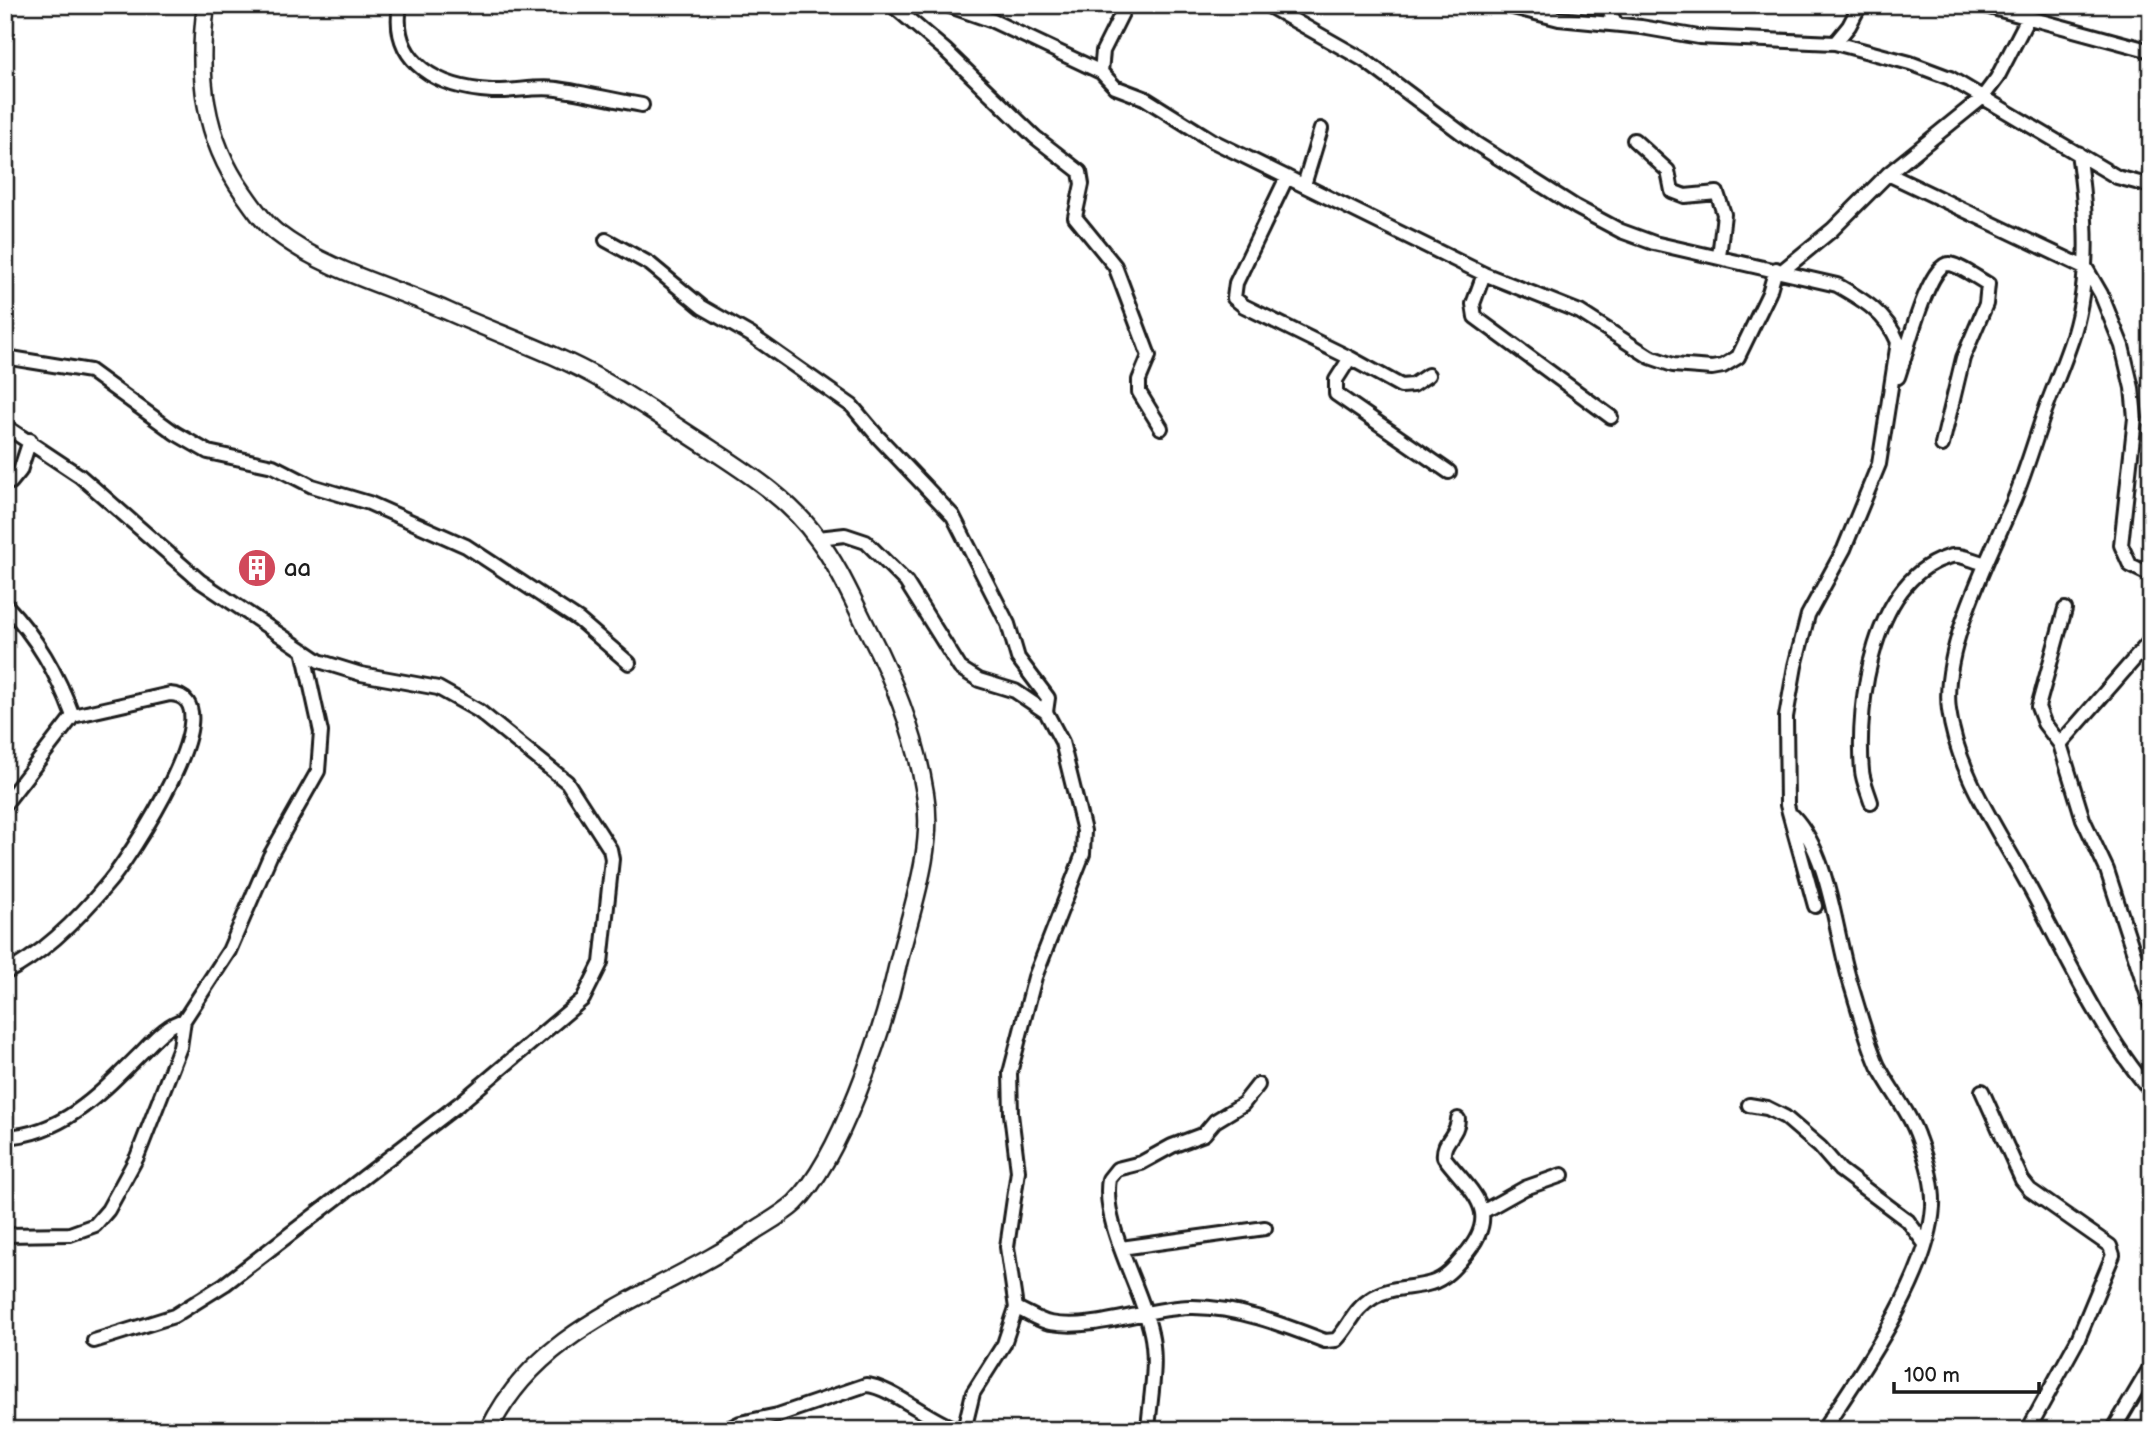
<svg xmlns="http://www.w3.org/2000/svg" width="2156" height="1435" font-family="'Balsamiq Sans',sans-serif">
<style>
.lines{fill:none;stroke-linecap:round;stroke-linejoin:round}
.minor-casing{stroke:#1c1c1c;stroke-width:18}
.major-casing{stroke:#1c1c1c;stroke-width:21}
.minor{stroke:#fff;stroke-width:12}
.major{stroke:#fff;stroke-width:16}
.labels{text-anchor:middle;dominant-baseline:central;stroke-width:5;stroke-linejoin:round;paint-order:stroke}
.poi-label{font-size:24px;fill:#1c1c1c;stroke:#fff;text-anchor:start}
</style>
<rect width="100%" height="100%" fill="#fff"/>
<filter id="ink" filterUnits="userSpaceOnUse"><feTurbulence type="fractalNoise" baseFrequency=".0143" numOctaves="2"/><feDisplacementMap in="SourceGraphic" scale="14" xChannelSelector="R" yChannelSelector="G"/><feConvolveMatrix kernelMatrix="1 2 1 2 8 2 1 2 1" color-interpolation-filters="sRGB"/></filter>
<g filter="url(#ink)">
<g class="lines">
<g class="minor-casing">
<path id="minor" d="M400 5C390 64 440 88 492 91 514 92 535 86 557 89 585 93 613 100 642 105
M892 5 945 50 1035 137 1080 172 1082 184 1075 217 1115 266 1149 356 1139 380V392L1161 428
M947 5 993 21 1101 72 1103 51 1126 5
M1267 5 1364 60 1475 143 1576 207 1621 231 1654 243 1837 285C1863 300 1886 313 1898 342L1879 464 1844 549 1808 615 1795 666 1786 717 1787 805 1815 906
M1505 5 1559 19 1641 27 1699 37 1835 43 1910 63 1950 78 2117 177 2151 186
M1606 5 1616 24
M1982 5 2151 51
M1835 43 1849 26 1860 5
M1101 72 1115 87 1144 98 1213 141 1484 274 1580 312 1650 357 1673 365 1712 368 1723 366 1738 357 1769 293 1776 269
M1634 140 1668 171 1672 191 1685 196 1717 193 1724 214 1719 257
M2078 153C2087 214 2091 277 2073 336 2065 361 2054 386 2045 411 2035 440 2026 471 2014 500 1990 556 1941 649 1949 710 1957 774 2002 835 2032 892 2065 954 2105 1039 2151 1091
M1888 174 2086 268 2101 294 2122 346 2132 388 2135 418 2121 545 2130 565 2151 575
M1287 177 1236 283 1234 298 1244 306 1350 358 1336 380V394L1449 472
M1304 185 1321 129
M606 240 650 264 702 307 751 335 852 406 879 438 953 516 1008 624 1018 658 1048 698 1046 712
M1782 271 1832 230 1888 174 1982 98 1997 78 2028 18
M1484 274 1473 304 1475 317 1611 417
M5 357 90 371 175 433 208 452 273 466 312 486 369 503 466 546 579 620 629 663
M1350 358 1401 386 1413 385 1428 375
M1898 377C1905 358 1928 263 1949 264 1960 265 1978 279 1988 284L1986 304 1963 358 1942 445
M5 426 80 476 200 581 319 661 361 674 438 688 479 711 567 782 610 849 612 859 601 963 583 999 459 1104 225 1284 174 1316 94 1341
M5 482H11L20 471 30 440
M818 538 845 535 866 542 906 582 960 668 979 680 1015 691 1046 712 1062 742 1084 831 1083 854 1035 977 1010 1073 1011 1114 1018 1171 1007 1247 1016 1308 1004 1344 973 1393 964 1430
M5 604C37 638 57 673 73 716
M2151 640 2060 744 2083 819 2107 870 2151 1006
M2060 744 2044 723 2038 707 2065 609
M1871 802C1868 792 1863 781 1862 771 1856 704 1873 575 1952 556 1961 554 1974 561 1983 563
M5 804 73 716 170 694C237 697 127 861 109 882 81 916 45 953 5 973
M1793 816C1830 855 1835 934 1851 985 1859 1011 1867 1041 1878 1066 1891 1091 1910 1112 1919 1140 1927 1161 1934 1185 1933 1207 1928 1279 1862 1371 1823 1430
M1982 1091 2022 1180 2030 1190 2110 1246 2113 1255 2078 1339 2028 1430
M1749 1105 1767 1108 1785 1117 1820 1147 1840 1170 1908 1221 1925 1244
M5 1137C64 1134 102 1092 141 1053 154 1040 166 1025 184 1020
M1484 1211 1525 1188 1562 1175
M5 1235 70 1234 95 1225 108 1210 137 1157 180 1047 184 1020 229 951 270 856 318 771 321 732 303 650
M1121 1248 1265 1228
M1016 1308C1026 1312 1039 1321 1050 1323 1096 1331 1144 1308 1190 1307 1235 1306 1284 1325 1325 1341L1336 1340C1351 1325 1352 1310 1374 1297 1392 1286 1412 1289 1431 1283 1445 1279 1455 1267 1464 1256 1503 1211 1472 1194 1444 1157 1442 1141 1458 1135 1458 1119
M726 1430 740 1423 778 1415 866 1385C890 1386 930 1421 958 1430
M1148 1430C1150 1399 1158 1364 1151 1333 1142 1288 1101 1225 1109 1179L1117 1169 1141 1163 1172 1146 1204 1134 1215 1121 1243 1104 1258 1085
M2113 1430 2151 1366
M2131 1430 2151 1396"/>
</g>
<g class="major-casing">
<path id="major" d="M206 5C197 73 203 137 244 194 254 208 263 222 276 232 326 271 390 286 447 311 498 334 553 352 602 380 639 401 675 426 711 449 749 474 790 500 817 538 839 567 853 601 870 634 895 683 916 737 925 793 935 850 910 912 897 968 883 1030 840 1159 795 1203 783 1214 768 1222 754 1231 663 1294 540 1322 489 1430"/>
</g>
<use href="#minor" class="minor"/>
<use href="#major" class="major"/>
</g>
</g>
<defs>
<g id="building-disc" transform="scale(2.0125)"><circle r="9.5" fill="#d1495b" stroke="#fff"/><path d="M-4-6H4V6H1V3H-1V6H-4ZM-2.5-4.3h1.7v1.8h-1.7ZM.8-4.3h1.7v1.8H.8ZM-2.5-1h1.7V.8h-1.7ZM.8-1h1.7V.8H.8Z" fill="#fff"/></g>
</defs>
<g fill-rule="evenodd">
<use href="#building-disc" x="257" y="568"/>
</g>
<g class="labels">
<g class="poi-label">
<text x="284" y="568">aa</text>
</g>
</g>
<rect width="2156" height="1435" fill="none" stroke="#fff" stroke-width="28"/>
<rect x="14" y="14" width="2128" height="1407" fill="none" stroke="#1c1c1c" stroke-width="2.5" filter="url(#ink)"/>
<path d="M1894 1382v10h145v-10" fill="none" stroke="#1c1c1c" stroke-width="3.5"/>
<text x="1904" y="1382" font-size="21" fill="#1c1c1c" stroke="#ffffff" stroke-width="5" paint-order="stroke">100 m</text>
</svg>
